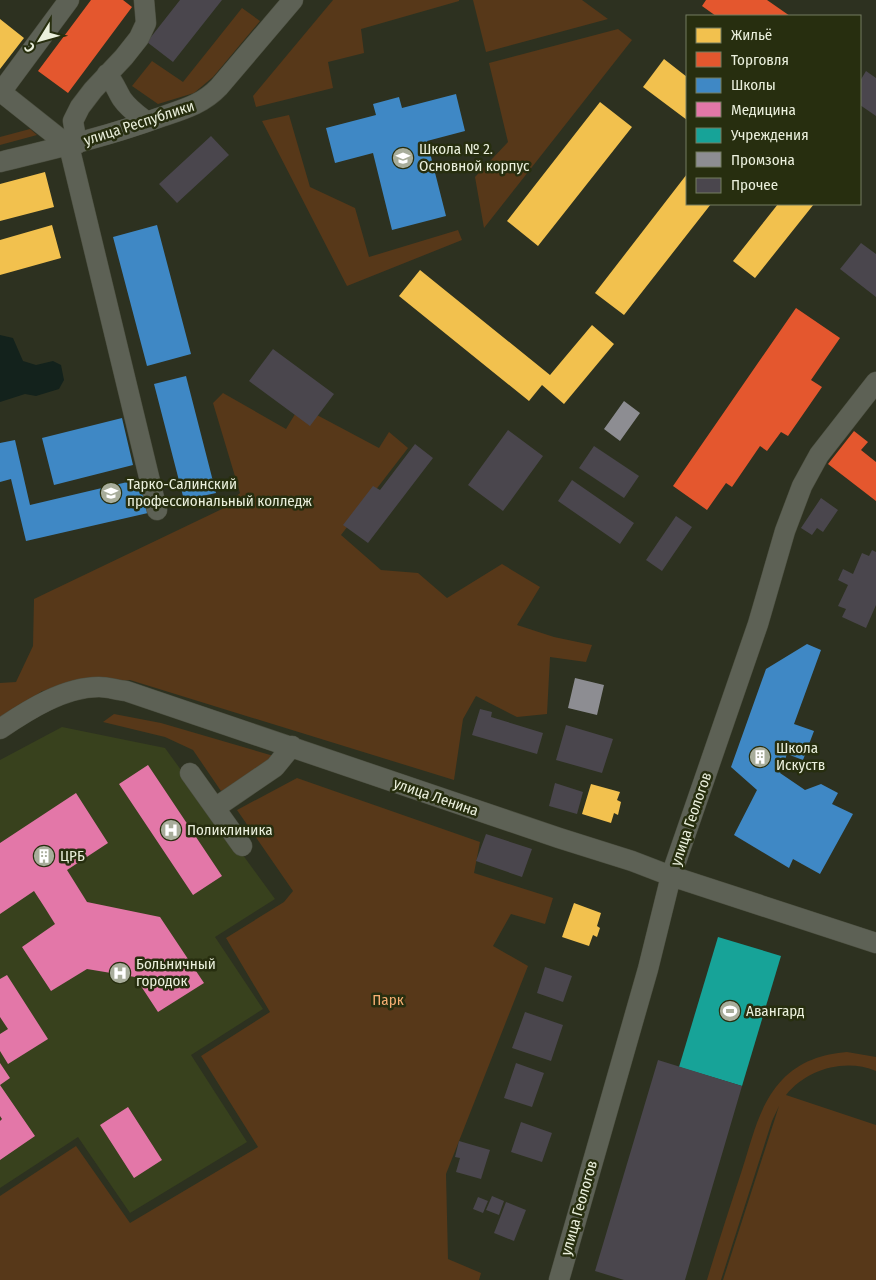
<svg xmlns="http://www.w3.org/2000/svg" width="876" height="1280" font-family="'Fira Sans Condensed',sans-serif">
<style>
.built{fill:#38411d}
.green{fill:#573819}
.water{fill:#13221c}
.homes{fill:#f2c14e}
.shops{fill:#e4572e}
.schools{fill:#3f88c5}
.health{fill:#e377a8}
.public{fill:#17a398}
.industry{fill:#8d8d92}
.building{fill:#4a464d}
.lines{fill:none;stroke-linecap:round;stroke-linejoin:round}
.minor-casing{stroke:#4c4f40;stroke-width:21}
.minor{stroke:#5d6155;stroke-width:20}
.labels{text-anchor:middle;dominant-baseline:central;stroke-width:5;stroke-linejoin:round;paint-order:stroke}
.street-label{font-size:15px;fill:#ebf0dd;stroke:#272e0f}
.poi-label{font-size:15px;fill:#ebf0dd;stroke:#272e0f;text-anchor:start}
.park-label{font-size:15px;fill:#f7af73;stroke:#272e0f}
</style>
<rect width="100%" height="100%" fill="#2d3120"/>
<path class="built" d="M62 727 165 748 275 899 215 937 263 1009 191 1055 247 1142 130 1213 78 1137 0 1188V760Z"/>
<path class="green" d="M333 0H459V1L361 29 364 53 328 62 333 88 256 107 253 96Z
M473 0H582L608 19 486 52Z
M242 8 260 21 213 77 194 93 158 104 132 86 152 61 183 82Z
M618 29 632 40 484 228 475 177 508 142 489 63Z
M289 115 310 187 355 208 369 257 458 230 462 240 347 286 262 121Z
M30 129 37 135 0 145V137Z
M223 393 286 429 300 406 379 448 389 432 408 448 341 535 381 570 418 573 447 598 502 564 540 587 517 625 554 637 592 645 586 662 550 657 547 714 517 717 476 696 463 719 454 780 130 680 42 691 0 721V683L16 682 33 646 34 599 222 509 240 493 213 403Z
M114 714 161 723 284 759 221 791 193 750 165 737 103 722Z
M297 778 480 842 474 873 553 898 545 924 511 914 493 946 528 966 446 1174 448 1259 481 1273 479 1280H0V1196L76 1146 130 1223 258 1147 201 1056 270 1012 226 938 284 902 293 891 237 810Z
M847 1052 876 1057V1071C845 1058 807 1069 786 1095L876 1125V1280H723L779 1106 772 1121 721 1280H707C718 1243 730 1207 742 1170 752 1140 759 1104 782 1080 800 1061 823 1054 847 1052Z"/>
<path class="water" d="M0 335 13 338 23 361 36 365 53 361 61 365 64 380 59 389 36 396 25 394 0 402Z"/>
<path class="homes" d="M0 19 24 38 0 69Z
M664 59 687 77V120L643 87Z
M600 102 632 127 538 246 507 221Z
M45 172 54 207 0 221V184Z
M687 174V204H711L624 315 595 293Z
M778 204H814L755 278 733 261Z
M52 225 61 258 0 275V240Z
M420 270 550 375 592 325 614 344 564 404 542 385 529 401 399 296Z
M591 784 620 792 617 800 621 802 618 815 614 813 611 823 582 814Z
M574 903 601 913 597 926 600 928 597 937 593 935 589 946 562 937Z"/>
<path class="shops" d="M91 0H123L132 7 68 93 38 71Z
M706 0H767L790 16H716L702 6Z
M796 308 840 338 811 380 822 387 788 436 781 432 767 451 760 446 732 487 726 483 707 510 673 486Z
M854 431 868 442 861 450 876 462V501L828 464Z"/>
<path class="schools" d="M456 94 465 131 427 141 446 216 392 230 373 153 335 163 326 128 376 115 373 104 399 97 402 108Z
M157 225 191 354 147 366 113 237Z
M186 376 216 493 184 500 154 384Z
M122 418 133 465 54 485 42 438Z
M15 440 30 505 140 479 148 513 26 541 11 479 0 482V443Z
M807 644 821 650 794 724 814 731 803 760 787 754 780 773 805 790 821 784 838 793 832 804 853 814 820 874 793 859 789 868 734 835 757 790 731 767 766 669Z"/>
<path class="health" d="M148 765 222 876 193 895 119 784Z
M76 793 108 843 67 870 87 902 160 917 204 983 158 1012 135 977 87 969 51 991 22 947 55 924 45 908 34 891 0 914V843Z
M7 975 48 1039 8 1064 0 1051V1034L8 1029 0 1017V979Z
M0 1063 10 1078 0 1085 35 1136 0 1160V1121L2 1119 0 1116Z
M128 1107 162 1160 134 1178 100 1125Z"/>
<path class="public" d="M718 937 781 956 742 1086 679 1067Z"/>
<path class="industry" d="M624 401 640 413 620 441 604 429Z
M575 678 604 685 597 715 568 708Z"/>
<path class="building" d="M180 0H222L173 62 147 42Z
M866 71 876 78V116L860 105V81Z
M211 136 229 155 177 203 159 184Z
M861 243 876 254V297L840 269Z
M273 349 334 394 310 426 249 381Z
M508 430 543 456 503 511 468 485Z
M415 444 433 458 368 543 343 525 373 486 380 490Z
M594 446 639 476 624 498 579 468Z
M572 480 634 523 620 544 558 501Z
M821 498 838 510 823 532 817 528 812 535 801 528Z
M676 516 692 527 662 571 646 560Z
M872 550 876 552V605L866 628 842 617 846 609 838 606 848 585 838 580 843 569 853 574 862 553 869 556Z
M480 709 492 712 491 717 543 733 537 754 472 735Z
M566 725 613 739 602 773 556 760Z
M555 783 583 792 577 814 549 806Z
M486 834 532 849 522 877 476 861Z
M545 967 572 976 563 1002 537 993Z
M525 1012 563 1025 551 1061 512 1048Z
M658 1060 742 1086 685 1280H624L595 1271Z
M516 1063 544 1073 532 1107 504 1098Z
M521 1122 552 1133 542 1162 511 1152Z
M459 1141 490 1150 481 1179 456 1172 460 1158 455 1157Z
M492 1196 504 1201 499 1215 486 1210Z
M478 1197 488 1201 483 1213 473 1209Z
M506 1202 526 1210 514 1241 494 1233Z"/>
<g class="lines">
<g class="minor-casing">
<path id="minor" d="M107 74C114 82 117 91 122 99 129 109 138 115 147 122
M1 92 69 0
M0 93 1 92 69 146 157 510
M77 144 73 121 80 107 93 90 124 57 139 38 146 23 144 0
M0 162C53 149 106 137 158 118 181 110 202 105 219 87L293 0
M0 729C28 710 64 687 99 687 107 687 117 690 126 691L559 838 632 861 671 876 876 943
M190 773 242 846
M215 808 275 767 292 746
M559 1280 648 969 671 876 758 624 785 531 802 486 819 455 876 382"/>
</g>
<use href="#minor" class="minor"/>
</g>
<defs>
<g id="school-disc" transform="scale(1.125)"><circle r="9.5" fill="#a8ad9b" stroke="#272e0f"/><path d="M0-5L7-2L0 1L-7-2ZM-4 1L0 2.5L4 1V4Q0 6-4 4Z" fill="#fff"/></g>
<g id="university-disc" transform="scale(1.125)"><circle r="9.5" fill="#a8ad9b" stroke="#272e0f"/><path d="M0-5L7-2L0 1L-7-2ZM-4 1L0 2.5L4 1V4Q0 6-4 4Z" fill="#fff"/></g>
<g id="building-disc" transform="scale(1.125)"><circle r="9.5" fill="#a8ad9b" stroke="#272e0f"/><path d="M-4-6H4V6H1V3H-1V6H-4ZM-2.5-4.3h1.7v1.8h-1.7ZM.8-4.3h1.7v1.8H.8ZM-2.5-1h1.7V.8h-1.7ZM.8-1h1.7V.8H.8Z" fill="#fff"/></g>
<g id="hospital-disc" transform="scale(1.125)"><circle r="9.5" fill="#a8ad9b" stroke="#272e0f"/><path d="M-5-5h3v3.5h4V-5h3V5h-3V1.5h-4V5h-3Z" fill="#fff"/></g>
<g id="stadium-disc" transform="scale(1.125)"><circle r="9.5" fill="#a8ad9b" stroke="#272e0f"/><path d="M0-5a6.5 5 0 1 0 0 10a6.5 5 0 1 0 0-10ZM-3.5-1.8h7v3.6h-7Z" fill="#fff"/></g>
</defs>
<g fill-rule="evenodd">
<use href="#school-disc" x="403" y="158"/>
<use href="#university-disc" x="111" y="493"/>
<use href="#building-disc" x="760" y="757"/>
<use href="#hospital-disc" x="171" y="830"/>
<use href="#building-disc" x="44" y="856"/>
<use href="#hospital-disc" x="120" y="973"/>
<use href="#stadium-disc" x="730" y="1011"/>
</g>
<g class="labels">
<g class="street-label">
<text transform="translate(139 123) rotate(-18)">улица Республики</text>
<text transform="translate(436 797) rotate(19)">улица Ленина</text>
<text transform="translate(691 819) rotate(-71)">улица Геологов</text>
<text transform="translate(579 1208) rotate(-74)">улица Геологов</text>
</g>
<g class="poi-label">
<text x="419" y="149">Школа № 2.<tspan x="419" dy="17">Основной корпус</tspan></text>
<text x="127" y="484">Тарко-Салинский<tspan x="127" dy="17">профессиональный колледж</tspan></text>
<text x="776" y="748">Школа<tspan x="776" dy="17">Искуств</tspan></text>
<text x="187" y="830">Поликлиника</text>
<text x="60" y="856">ЦРБ</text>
<text x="136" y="964">Больничный<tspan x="136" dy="17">городок</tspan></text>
<text x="746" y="1011">Авангард</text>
</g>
<g class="park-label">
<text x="388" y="1000">Парк</text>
</g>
</g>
<rect x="686" y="15" width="175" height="190" fill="#272e0f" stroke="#757c61"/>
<rect x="696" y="28" width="25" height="15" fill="#f2c14e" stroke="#757c61"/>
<text x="731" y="40" font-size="15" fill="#ebf0dd">Жильё</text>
<rect x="696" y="52" width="25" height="15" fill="#e4572e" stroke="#757c61"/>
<text x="731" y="65" font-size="15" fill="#ebf0dd">Торговля</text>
<rect x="696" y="78" width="25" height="15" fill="#3f88c5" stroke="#757c61"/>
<text x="731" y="90" font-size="15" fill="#ebf0dd">Школы</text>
<rect x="696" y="102" width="25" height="15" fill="#e377a8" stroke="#757c61"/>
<text x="731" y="115" font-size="15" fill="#ebf0dd">Медицина</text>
<rect x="696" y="128" width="25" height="15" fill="#17a398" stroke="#757c61"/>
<text x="731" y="140" font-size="15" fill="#ebf0dd">Учреждения</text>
<rect x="696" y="152" width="25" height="15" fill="#8d8d92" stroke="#757c61"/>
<text x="731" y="165" font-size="15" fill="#ebf0dd">Промзона</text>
<rect x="696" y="178" width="25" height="15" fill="#4a464d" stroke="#757c61"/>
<text x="731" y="190" font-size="15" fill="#ebf0dd">Прочее</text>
<g transform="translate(40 40) rotate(233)" stroke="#272e0f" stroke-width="4" paint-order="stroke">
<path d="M0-4L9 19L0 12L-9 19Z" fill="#ebf0dd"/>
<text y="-8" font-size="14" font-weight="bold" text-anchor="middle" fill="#ebf0dd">С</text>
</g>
</svg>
